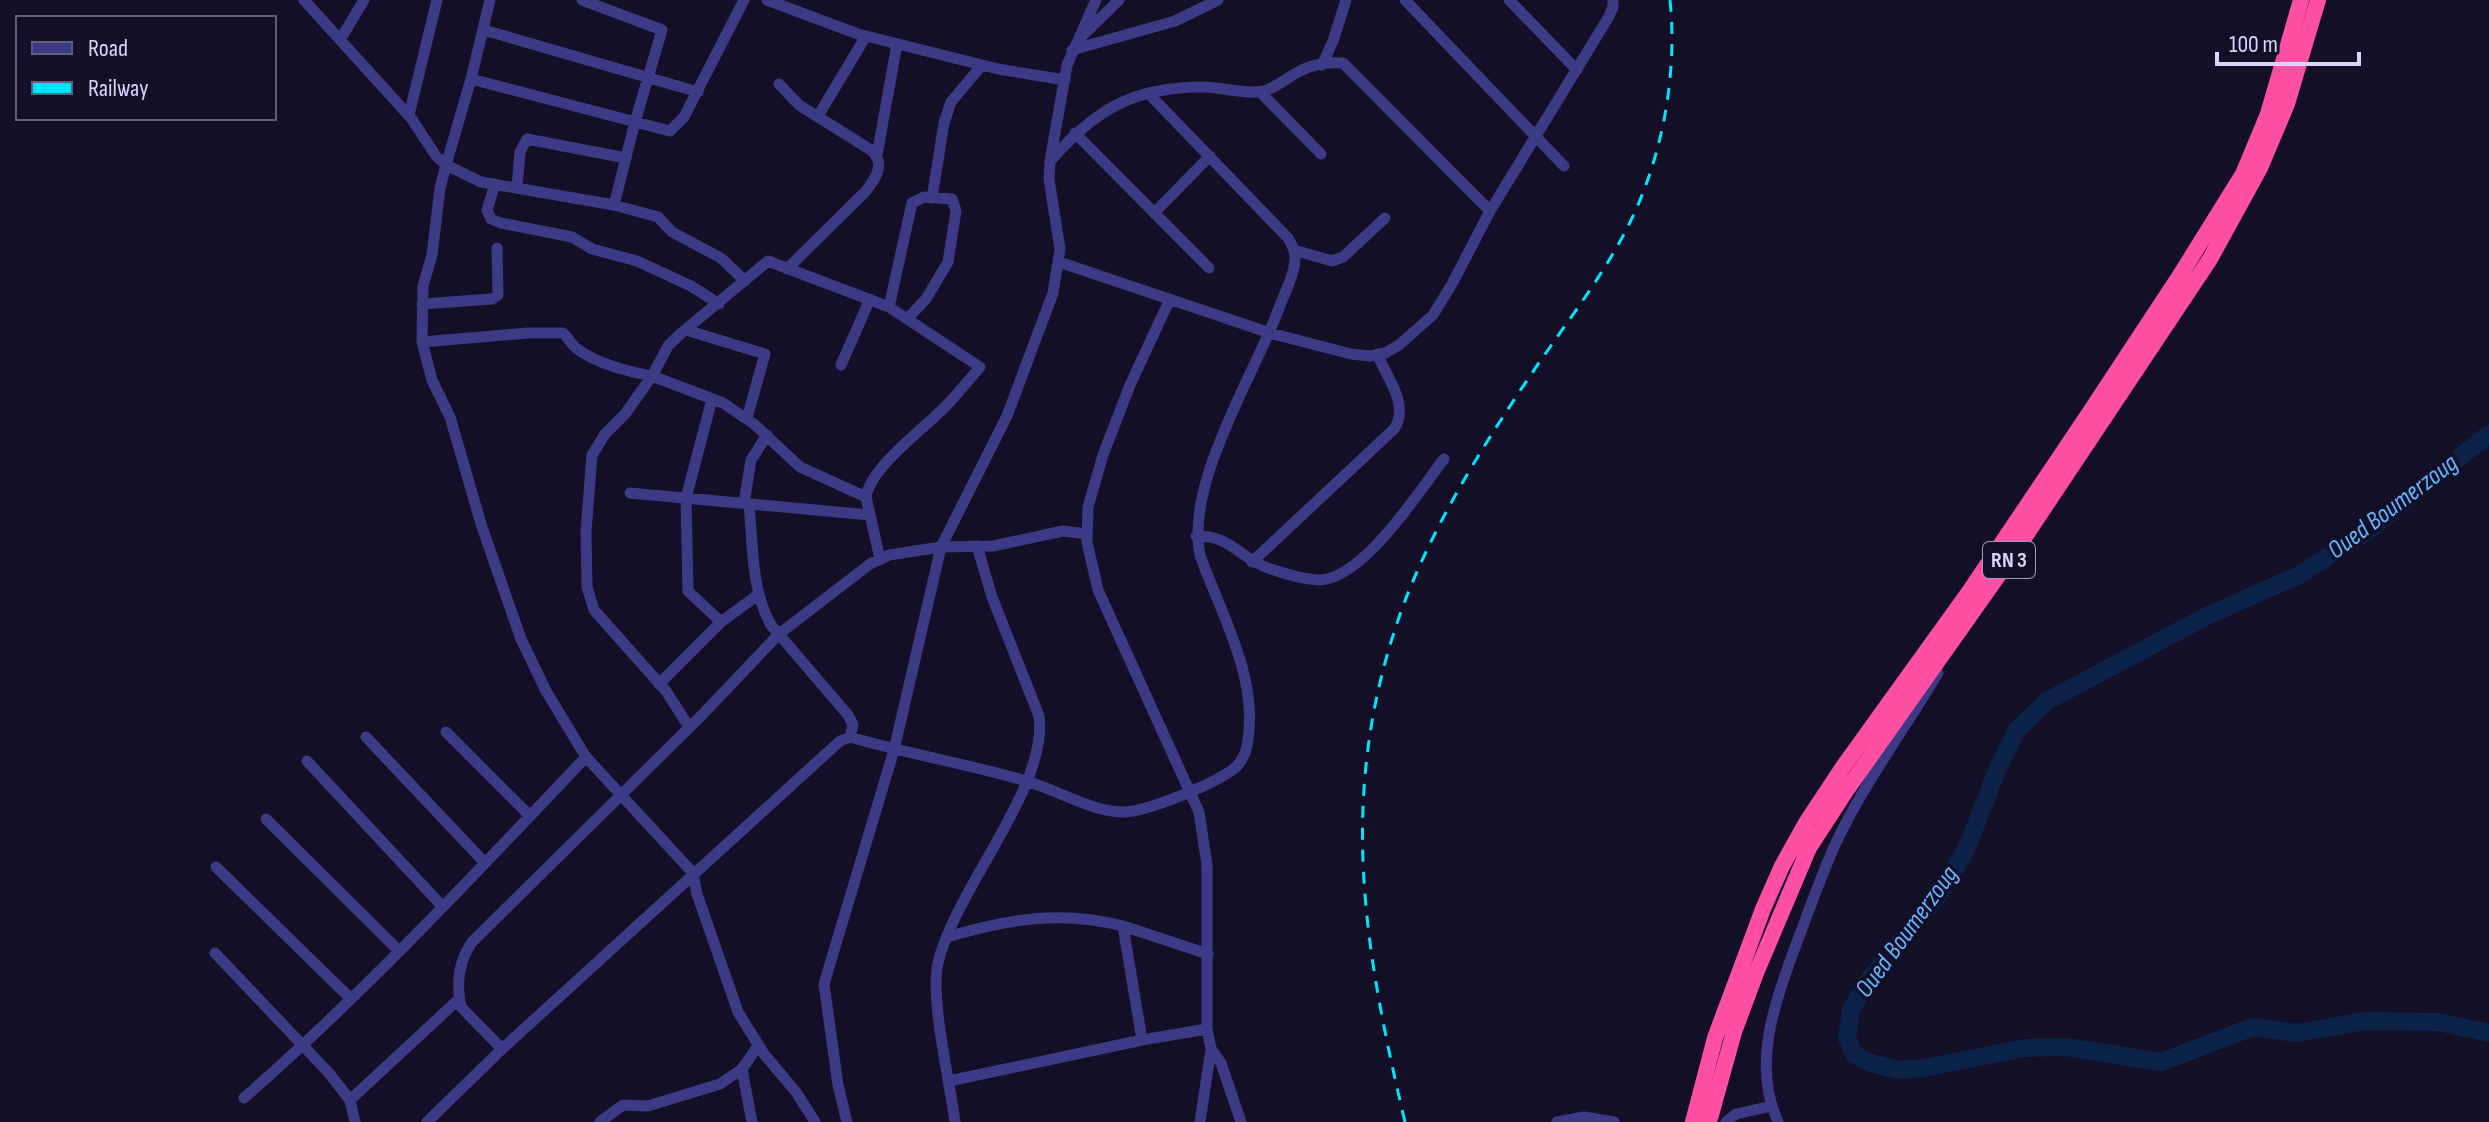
<svg xmlns="http://www.w3.org/2000/svg" width="2489" height="1122" font-family="'Sofia Sans Condensed',sans-serif">
<style>
.lines{fill:none;stroke-linecap:round;stroke-linejoin:round}
.river{stroke:#0c2248;stroke-width:18}
.minor{stroke:#3d3a85;stroke-width:11}
.highway{stroke:#ff4fa3;stroke-width:16}
.rail{stroke:#00e5ff;stroke-width:3;stroke-dasharray:12 10;stroke-linecap:butt}
.labels{text-anchor:middle;dominant-baseline:central;stroke-width:7;stroke-linejoin:round;paint-order:stroke}
.shield{fill:#130f26;stroke:#9e99be;stroke-width:2}
.shield-label{font-size:22px;font-weight:bold;fill:#d9d4ff}
.water-label{font-size:26px;font-style:italic;fill:#62b6ff;stroke:#130f26}
</style>
<rect width="100%" height="100%" fill="#130f26"/>
<g class="lines">
<path class="river" d="M2489 434 2369 530 2299 575 2207 616 2047 701 2017 730 1998 768 1966 850 1939 894 1868 981 1851 1010 1847 1038 1854 1054 1870 1063 1899 1070 1924 1068 2025 1048 2067 1047 2161 1062 2253 1027 2296 1033 2366 1021 2438 1022 2489 1033"/>
<path class="minor" d="M304 0 411 118 436 156 446 165 440 188 432 255 423 286 422 342 432 380 450 417 482 527 521 639 546 691 586 757 693 873 697 894 738 1012 764 1054 796 1092 815 1122
M490 0 471 79 446 165 481 182 614 205 658 217 672 232 721 258 745 281
M582 0 662 30 635 122 614 205
M767 0 858 34 998 69 1065 80
M1405 0 1564 166
M1509 0 1577 70
M484 30 698 92
M1082 36 1119 0
M340 40 364 0
M1072 50 1175 21 1218 0
M1322 65 1333 41 1346 0
M471 79 670 131 684 117 744 0
M779 84 799 105 871 150C886 163 876 178 866 191L787 269
M1260 92 1321 154
M409 115 437 0
M818 116 866 36
M1075 133 1209 268
M877 155 897 44
M1050 161C1096 109 1133 87 1203 87 1222 87 1246 95 1264 91 1278 87 1289 76 1302 70 1314 64 1330 62 1343 63L1490 211
M495 184 487 210 491 219 501 223 572 237 592 249 637 261 691 286 719 304
M517 187 520 152 527 139 626 158
M932 198 944 123 951 102 982 65
M1154 213 1210 156
M1294 250 1332 261 1343 257 1385 218
M1059 262 1270 333 1351 354 1370 356 1385 353 1399 345 1433 315 1452 284 1490 211 1608 18 1613 7V0
M1170 299 1130 385 1103 455 1088 507 1087 542 1098 590 1199 812 1207 865V1029
M422 304 492 299 498 295 497 248
M889 307 912 203 924 197 952 199 956 211 948 262 926 299 907 319
M686 330 765 354 747 418
M422 342 528 333H563C568 337 571 344 576 348 594 363 630 372 652 376L625 414 605 434 592 455 586 531 587 587 594 610 666 691 689 727
M841 365 870 299
M712 399 686 498 688 591 721 622
M630 493 870 515
M866 497 800 467 754 424 723 403 652 376 668 346 679 335 768 261 889 307 980 367C969 380 958 393 947 405 925 428 871 466 866 497L880 559
M744 503 751 460 767 435
M749 504C753 544 751 590 771 625L848 715 853 725 850 737
M1196 536C1202 537 1209 536 1214 538 1234 543 1248 562 1268 568 1282 573 1302 579 1317 580 1362 582 1419 491 1444 459
M1252 562 1394 429C1410 406 1387 377 1377 354
M659 684 721 622 759 594
M446 732 530 816
M366 737 485 863
M307 761 443 907
M266 819 399 951
M216 867 351 999
M1123 926 1208 954
M947 937C1008 919 1061 910 1123 926L1142 1040
M215 953 328 1072 350 1100 355 1122
M502 1049 461 1007C456 984 459 961 472 942L701 716 779 634 870 564 889 555 941 547 993 546 1063 531 1087 534
M1211 1049 1221 1063 1241 1122
M742 1069 752 1122
M949 1081 1142 1040 1207 1029 1211 1049 1200 1122
M244 1098C365 992 475 874 586 757
M350 1100 459 999
M427 1122 502 1049 840 741 850 737C908 754 968 764 1026 781 1058 790 1091 812 1124 812 1149 811 1217 783 1236 767 1242 761 1245 755 1247 746 1260 679 1221 615 1200 555 1185 483 1254 376 1279 308 1285 292 1296 272 1295 255 1294 249 1291 243 1288 238L1148 93
M600 1122 623 1105 648 1106 720 1084 742 1069 758 1046
M847 1122 838 1085 824 984 894 750 941 547 1007 416 1053 293 1060 249 1049 179 1050 161 1067 65 1096 0
M955 1122C950 1082 930 1000 938 963 954 891 1049 787 1039 716L992 597 977 546
M1557 1122 1584 1117 1614 1122
M1726 1122 1736 1114 1772 1106
M1778 1122C1752 1065 1774 1006 1794 950 1807 916 1819 881 1834 847 1862 786 1904 730 1938 673"/>
<path class="highway" d="M1693 1122 1715 1038 1763 909 1782 866 1806 823 1843 767 1969 592 2092 409 2179 277 2243 174 2268 114 2301 0
M1709 1122 1734 1032 1756 973 1809 848 1846 791 2010 559 2210 259 2260 168 2287 104 2318 0"/>
<path class="rail" d="M1405 1122C1362 940 1337 788 1403 606 1433 526 1480 450 1528 379 1560 331 1597 285 1624 234 1661 165 1678 78 1670 0"/>
</g>
<g class="labels">
<rect class="shield" x="1983" y="542" width="52" height="36" rx="6"/>
<g class="shield-label">
<text x="2009" y="560">RN 3</text>
</g>
<g class="water-label">
<text transform="translate(2393 507) rotate(-37)">Oued Boumerzoug</text>
<text transform="translate(1907 932) rotate(-54)">Oued Boumerzoug</text>
</g>
</g>
<rect x="16" y="16" width="260" height="104" fill="#130f26" stroke="#625e7d" stroke-width="2"/>
<rect x="32" y="42" width="40" height="12" fill="#3d3a85" stroke="#625e7d" stroke-width="2"/>
<text x="88" y="56" font-size="24" fill="#d9d4ff">Road</text>
<rect x="32" y="82" width="40" height="12" fill="#00e5ff" stroke="#625e7d" stroke-width="2"/>
<text x="88" y="96" font-size="24" fill="#d9d4ff">Railway</text>
<path d="M2217 52v12h142v-12" fill="none" stroke="#d9d4ff" stroke-width="4"/>
<text x="2229" y="52" font-size="24" fill="#d9d4ff" stroke="#130f26" stroke-width="6" paint-order="stroke">100 m</text>
</svg>
